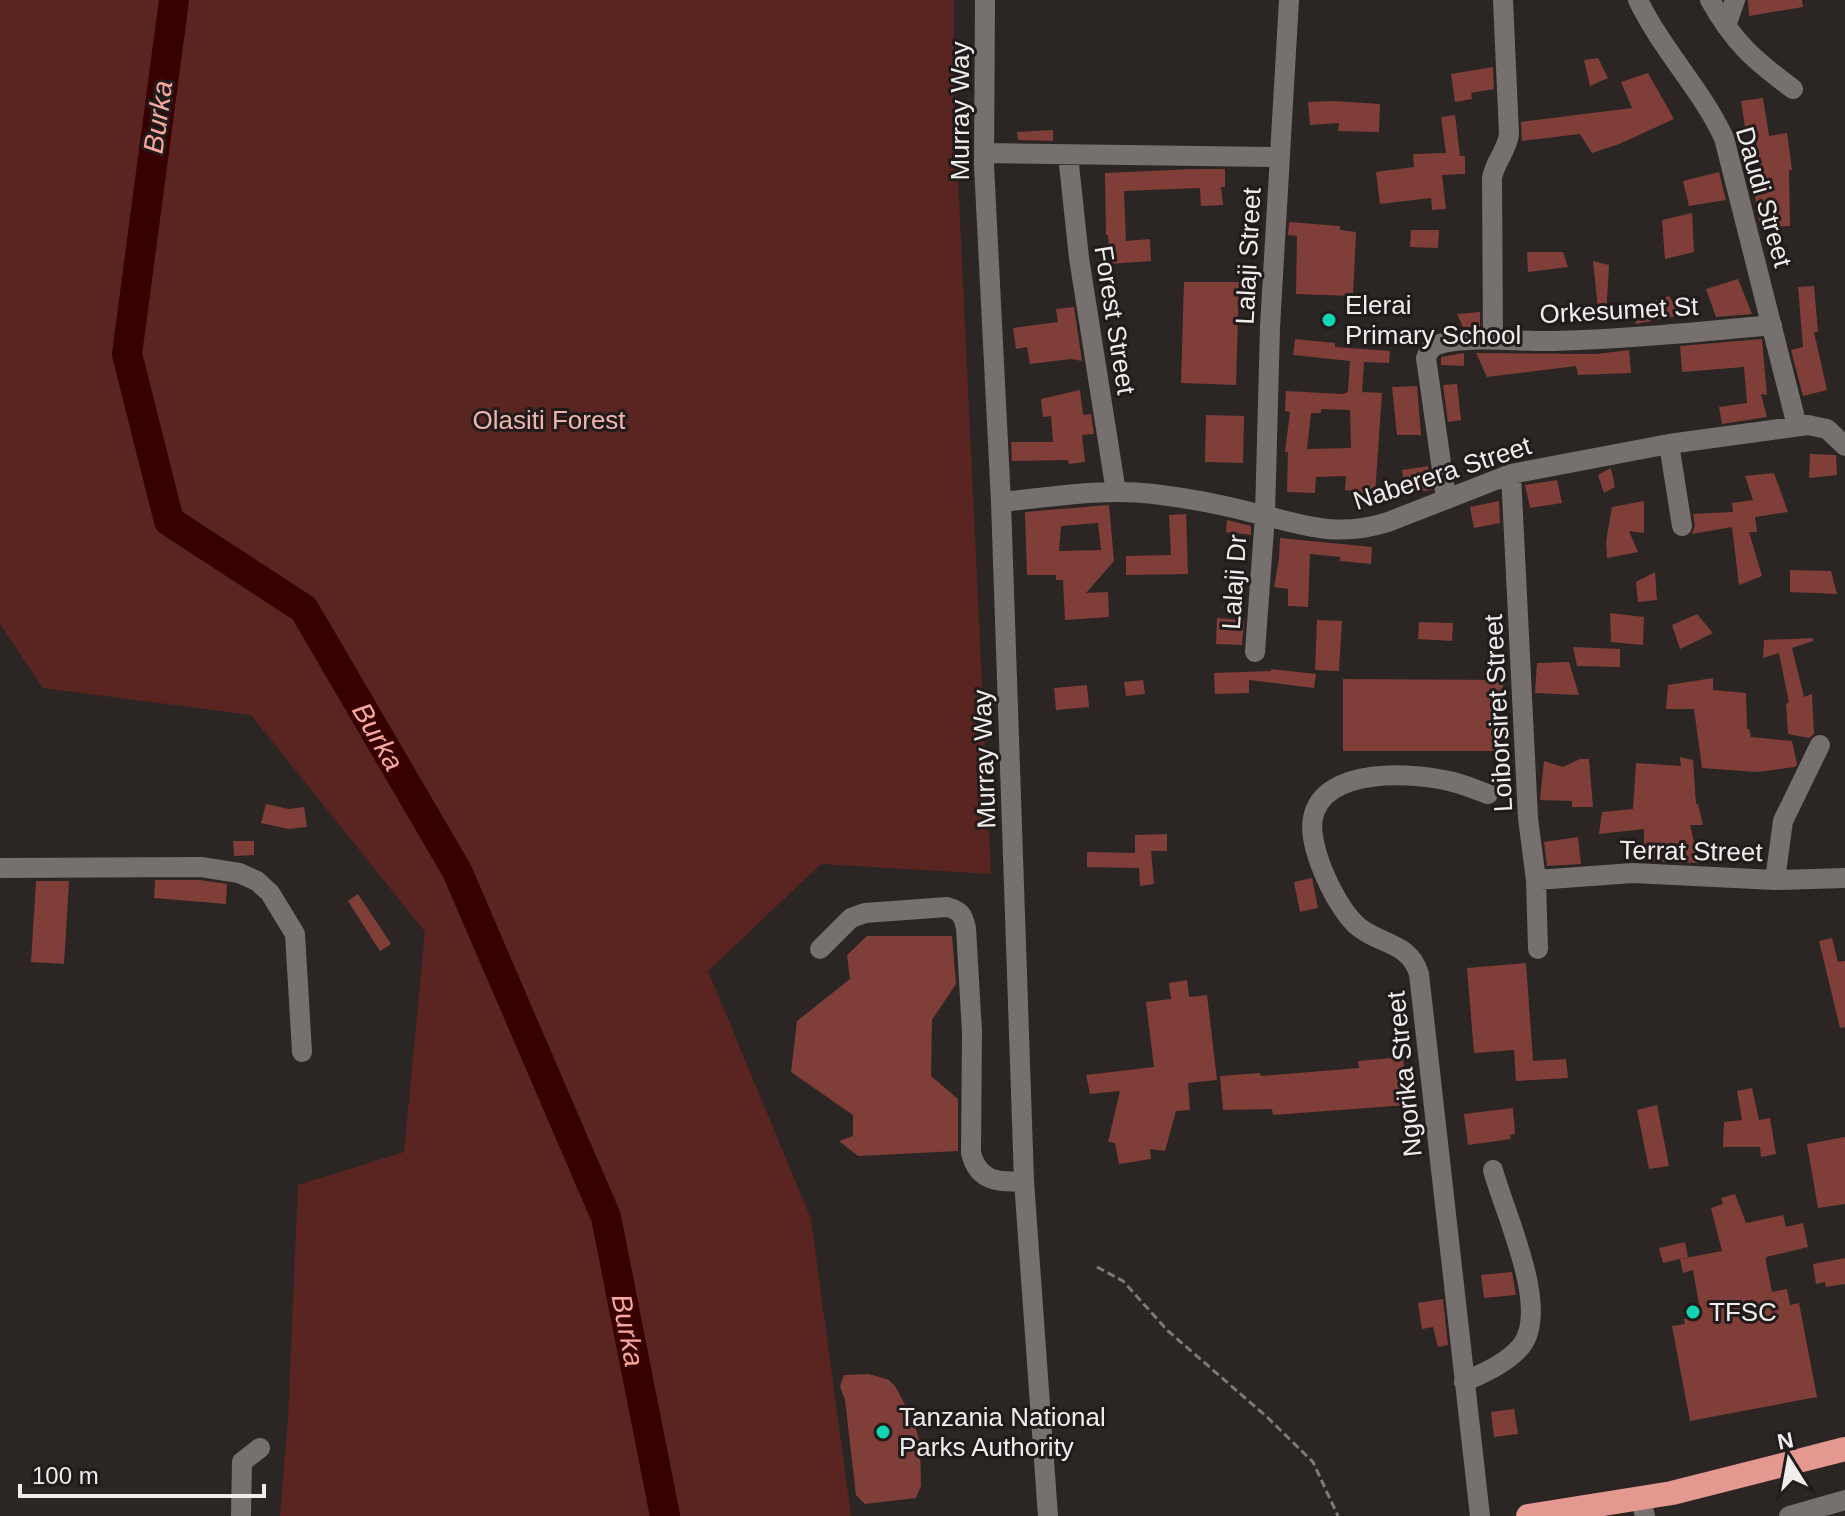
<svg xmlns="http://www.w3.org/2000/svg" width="1845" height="1516" font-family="Arial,sans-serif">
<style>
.green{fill:#5a2521}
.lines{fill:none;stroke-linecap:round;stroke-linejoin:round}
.river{stroke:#380001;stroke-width:30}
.building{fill:#803e39;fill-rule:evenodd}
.path{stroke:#7e7978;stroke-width:3;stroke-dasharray:8 4;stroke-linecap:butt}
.minor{stroke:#76706f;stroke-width:20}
.highway{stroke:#e59890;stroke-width:24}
.poi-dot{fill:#12d5b4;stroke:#211c1b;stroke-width:3}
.labels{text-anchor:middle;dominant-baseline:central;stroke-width:6;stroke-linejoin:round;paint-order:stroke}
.street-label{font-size:26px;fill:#f1edec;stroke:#211c1b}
.poi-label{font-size:26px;fill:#f1edec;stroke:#211c1b;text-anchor:start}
.park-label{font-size:26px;fill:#f2b5ae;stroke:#211c1b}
.water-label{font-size:28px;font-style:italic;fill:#f9a89f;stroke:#211c1b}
</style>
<rect width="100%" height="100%" fill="#2b2524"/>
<path class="green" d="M0 0H954V95L991 874 821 864 708 971 811 1219 851 1516H280L288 1419 298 1185 404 1152 425 932 251 715 43 688 0 624Z"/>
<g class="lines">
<path class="river" id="s1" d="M174 0 127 354 169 521 304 609 457 871 606 1217 665 1516"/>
</g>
<path class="building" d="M1748 0H1802L1803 7 1749 16Z
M1598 58 1608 78 1590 86 1584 60Z
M1493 67 1494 89 1471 93 1472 99 1455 102 1451 74Z
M1648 73 1674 119 1619 144 1592 153 1580 134 1522 141 1521 122 1632 108 1621 82Z
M1763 98 1769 136 1787 133 1792 170H1789L1790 226 1760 227 1755 196H1752L1748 182 1762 181 1755 133 1746 134 1741 101Z
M1333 101 1380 104 1379 132 1338 131 1339 123 1310 125 1308 102Z
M1455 115 1460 156H1465V174L1442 175 1446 209 1432 210 1431 198 1380 204 1376 172 1414 167 1413 154 1446 153 1441 117Z
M1053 130V141L1018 140 1017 132Z
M1193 169H1225V187H1221L1223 205 1201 206 1200 188 1124 191 1126 241 1150 239 1151 261 1110 264 1108 235H1106L1105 173Z
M1719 172 1726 200 1689 206 1683 181Z
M1692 213 1694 252 1665 259 1662 220Z
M1289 222 1340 226V230L1356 232 1353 296 1296 294 1297 236 1288 235Z
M1411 230H1439L1438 248 1410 247Z
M1527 252H1563L1568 267 1528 272Z
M1593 261 1609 265 1606 318H1599Z
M1738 279 1752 314 1716 317 1706 289Z
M1184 282H1239L1236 385 1181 383Z
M1814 286 1818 332H1814L1827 390 1803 396 1791 350 1803 347 1798 287Z
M1669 296 1681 315 1636 324 1633 309Z
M1074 307 1082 361 1071 359 1030 364 1027 347 1016 349 1013 328 1058 322 1056 309Z
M1480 312V327H1463L1457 314Z
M1295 339 1335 343V347L1390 351 1389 363 1364 362 1362 392 1382 393 1375 495 1345 490 1346 476 1316 477 1315 493 1287 492 1288 452H1285L1290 412 1285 411 1286 391 1343 394 1348 392 1350 361 1293 355ZM1321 409 1350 410 1351 448 1307 449 1311 413H1321Z
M1762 339 1767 395 1761 394 1767 417 1722 424 1719 407 1747 403 1744 367 1682 372 1680 346Z
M1629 350 1631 373 1578 375 1576 366 1487 377 1476 353 1596 354Z
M1464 353V366L1441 365V357Z
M1457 384 1461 420 1448 422 1443 385Z
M1417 386 1421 435H1397L1392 387Z
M1080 390 1083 415 1091 414 1094 434 1082 435 1085 462 1069 464 1068 460 1012 461 1011 442H1053L1051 416 1043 417 1041 399Z
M1206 415 1244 416 1243 463 1205 462Z
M1810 454 1836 455 1837 475 1809 478Z
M1428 466 1432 490 1405 494 1402 470Z
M1611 468 1615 487 1604 493 1598 475Z
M1774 473 1788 512 1755 517 1757 532H1749L1762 576 1739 585 1732 527 1692 534 1695 525 1693 514 1733 512 1732 503 1753 500 1745 476Z
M1557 480 1562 503 1530 508 1525 485Z
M1499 501 1500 523 1474 528 1470 507Z
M1644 501V533L1629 531 1638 552 1607 558 1606 542 1612 507Z
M1109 505 1114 561 1086 593 1108 592 1109 617 1065 620 1063 580H1056V575H1027L1025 512ZM1098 523 1101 550 1059 551 1061 526Z
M1186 514 1188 574 1126 575V556L1171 555 1169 515Z
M1227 520 1251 526V535L1226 532Z
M1280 538 1372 547 1371 564 1340 561V557L1310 554 1308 607 1288 606V589L1274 587 1279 559Z
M1790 570 1831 571 1837 594 1790 592Z
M1655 572 1657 600 1638 602 1636 582Z
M1610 613 1644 617 1643 645 1611 642Z
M1697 614 1713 633 1680 649 1672 625Z
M1217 618 1244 620 1242 645 1216 644Z
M1317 620 1342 621 1339 671 1315 670Z
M1419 622 1453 623 1452 641 1418 639Z
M1813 638V641L1792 648 1804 697 1812 694 1814 734 1809 738 1788 734 1786 704 1789 702 1779 653 1763 658 1764 640Z
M1573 647 1620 649V667L1577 666Z
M1569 662 1579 695 1535 693 1537 663Z
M1271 669 1316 674 1314 688 1249 680V693L1215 694 1214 673 1271 671Z
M1713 678V690L1746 693 1747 729H1749L1751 737 1792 741 1797 764 1795 767 1757 772 1702 768 1694 709H1666L1668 685Z
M1343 679 1503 680 1502 751H1343Z
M1143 680 1145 694 1126 696 1124 682Z
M1087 685 1089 707 1056 710 1054 688Z
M1680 757 1693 760 1696 804H1698L1703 825H1690L1699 863 1644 861V829L1599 834 1602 812 1633 809 1636 763 1681 766Z
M1580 759H1589L1593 807H1572V801L1540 800 1544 761 1563 767Z
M266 804 289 809 304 807 307 827 289 829 261 823Z
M1167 834V851H1151L1154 884 1140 886 1139 868 1087 867V852L1135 853V835Z
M1578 837 1581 864 1547 866 1544 842Z
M233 841H254V855L234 856Z
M1312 878 1318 908 1300 912 1294 882Z
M155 880H200L227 884 226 904 154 898Z
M36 881H69L64 964 31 962Z
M358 894 391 944 380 951 348 901Z
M867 936H952L956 984 932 1020 931 1076 958 1099V1151L858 1156 839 1141 853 1136V1115L791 1072 797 1021 850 979 847 955Z
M1832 938 1838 962 1845 961V1027L1840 1028 1819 941Z
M1526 963 1533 1061 1566 1059 1568 1078 1516 1081 1514 1050 1474 1053 1467 968Z
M1187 980 1189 997 1207 995 1217 1080 1188 1083 1190 1110 1176 1111 1165 1151 1150 1149 1151 1159 1119 1164 1115 1143 1108 1142 1120 1091 1090 1094 1086 1075 1154 1067 1146 1002 1171 999 1169 983Z
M1403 1057 1407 1105 1273 1115 1272 1109 1223 1110 1220 1076 1260 1073 1261 1076 1359 1068 1358 1061Z
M1752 1088 1759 1120 1770 1118 1776 1154 1761 1157 1760 1147H1723L1724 1122 1742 1120 1737 1091Z
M1657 1105 1669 1166 1649 1169 1637 1110Z
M1513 1108 1515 1134 1510 1135 1511 1139 1468 1145 1464 1114Z
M1845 1137V1204L1818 1208 1807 1144Z
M1735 1194 1746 1223 1783 1215 1786 1227 1803 1223 1808 1247 1766 1257V1262L1772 1292 1787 1289 1790 1305 1799 1303 1817 1397 1690 1421 1672 1326 1685 1324 1684 1319 1701 1316 1693 1270 1683 1273 1680 1259 1722 1251 1711 1208 1723 1204 1721 1198Z
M1685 1242 1688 1257 1663 1263 1659 1248Z
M1845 1258V1284L1826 1287 1825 1282 1816 1284 1813 1264Z
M1512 1272 1516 1295 1484 1298 1481 1275Z
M1443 1299 1448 1345 1438 1347 1433 1327 1422 1329 1418 1303Z
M869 1374 889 1380 895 1386 914 1422 920 1443 921 1486 916 1498 865 1504 856 1495 845 1400 840 1386 844 1375Z
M1514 1409 1518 1434 1494 1437 1491 1412Z"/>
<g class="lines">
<path class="path" d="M1097 1267 1123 1281 1168 1331 1267 1417 1313 1462 1338 1516"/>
<path class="minor" d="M985 0 984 165 1001 502 1024 1181 1048 1516
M1638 0C1662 50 1702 90 1724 138L1797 426
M1710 0C1734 43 1754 60 1793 89
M1726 26 1735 0
M985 153 1279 157
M1068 155 1079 258 1116 492
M1493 340 1492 178C1495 161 1507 151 1509 134L1503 0
M1669 444 1682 526
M1511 474 1528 818 1536 880 1538 949
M1446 498 1426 358C1428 352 1431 347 1437 345 1462 335 1524 342 1553 341 1626 339 1699 332 1772 325
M1001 502C1052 497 1103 488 1154 494 1186 498 1219 504 1250 512 1302 524 1334 539 1388 522L1511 474 1669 444 1808 425 1827 429 1845 446
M1255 652 1265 515 1270 327 1289 0
M0 868 201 867 239 873 257 881 270 893 295 934 302 1052
M1536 880 1633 873 1775 880 1845 878
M1775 880 1783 821 1820 745
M820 949 851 918 865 913 947 907C961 911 963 915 966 928L972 1032 971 1153C978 1181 998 1183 1024 1181
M1464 1382C1484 1373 1509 1362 1522 1345 1550 1307 1504 1212 1493 1170
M1641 1499 1645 1516
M241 1516 242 1462 260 1448
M1480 1516 1419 974C1410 943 1382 945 1360 928 1337 911 1307 846 1313 818 1323 766 1415 772 1453 782 1465 785 1477 790 1488 794
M1789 1516 1845 1500"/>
<path class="highway" d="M1528 1516 1672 1493 1845 1449"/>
</g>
<g class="poi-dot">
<circle cx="1329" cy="320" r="8"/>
<circle cx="1693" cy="1312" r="8"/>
<circle cx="883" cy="1432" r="8"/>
</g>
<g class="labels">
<g class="street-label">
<text transform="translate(960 111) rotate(-90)">Murray Way</text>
<text transform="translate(1764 197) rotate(74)">Daudi Street</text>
<text transform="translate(1248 256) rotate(-87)">Lalaji Street</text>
<text transform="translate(1619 310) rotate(-3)">Orkesumet St</text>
<text transform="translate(1115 320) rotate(81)">Forest Street</text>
<text transform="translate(1442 473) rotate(-18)">Naberera Street</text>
<text transform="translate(1234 582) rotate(-86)">Lalaji Dr</text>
<text transform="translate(1498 713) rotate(-93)">Loiborsiret Street</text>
<text transform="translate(984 759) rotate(-92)">Murray Way</text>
<text transform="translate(1691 851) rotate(1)">Terrat Street</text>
<text transform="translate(1404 1074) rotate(-96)">Ngorika Street</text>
</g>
<g class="poi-label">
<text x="1345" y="305">Elerai<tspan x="1345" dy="30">Primary School</tspan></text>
<text x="1709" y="1312">TFSC</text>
<text x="899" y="1417">Tanzania National<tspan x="899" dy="30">Parks Authority</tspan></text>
</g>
<g class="park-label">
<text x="549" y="420">Olasiti Forest</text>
</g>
<g class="water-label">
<text transform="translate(158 117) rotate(-82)">Burka</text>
<text stroke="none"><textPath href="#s1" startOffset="838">Burka</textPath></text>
<text stroke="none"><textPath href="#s1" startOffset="1486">Burka</textPath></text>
</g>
</g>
<g transform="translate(1789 1460) rotate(349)" stroke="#211c1b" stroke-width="6" paint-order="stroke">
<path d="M0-6L14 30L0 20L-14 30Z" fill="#f1edec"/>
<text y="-12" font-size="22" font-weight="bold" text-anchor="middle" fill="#f1edec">N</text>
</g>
<path d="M20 1484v12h244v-12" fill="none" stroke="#f1edec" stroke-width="4"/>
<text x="32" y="1484" font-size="24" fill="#f1edec" stroke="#211c1b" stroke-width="6" paint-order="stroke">100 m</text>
</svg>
